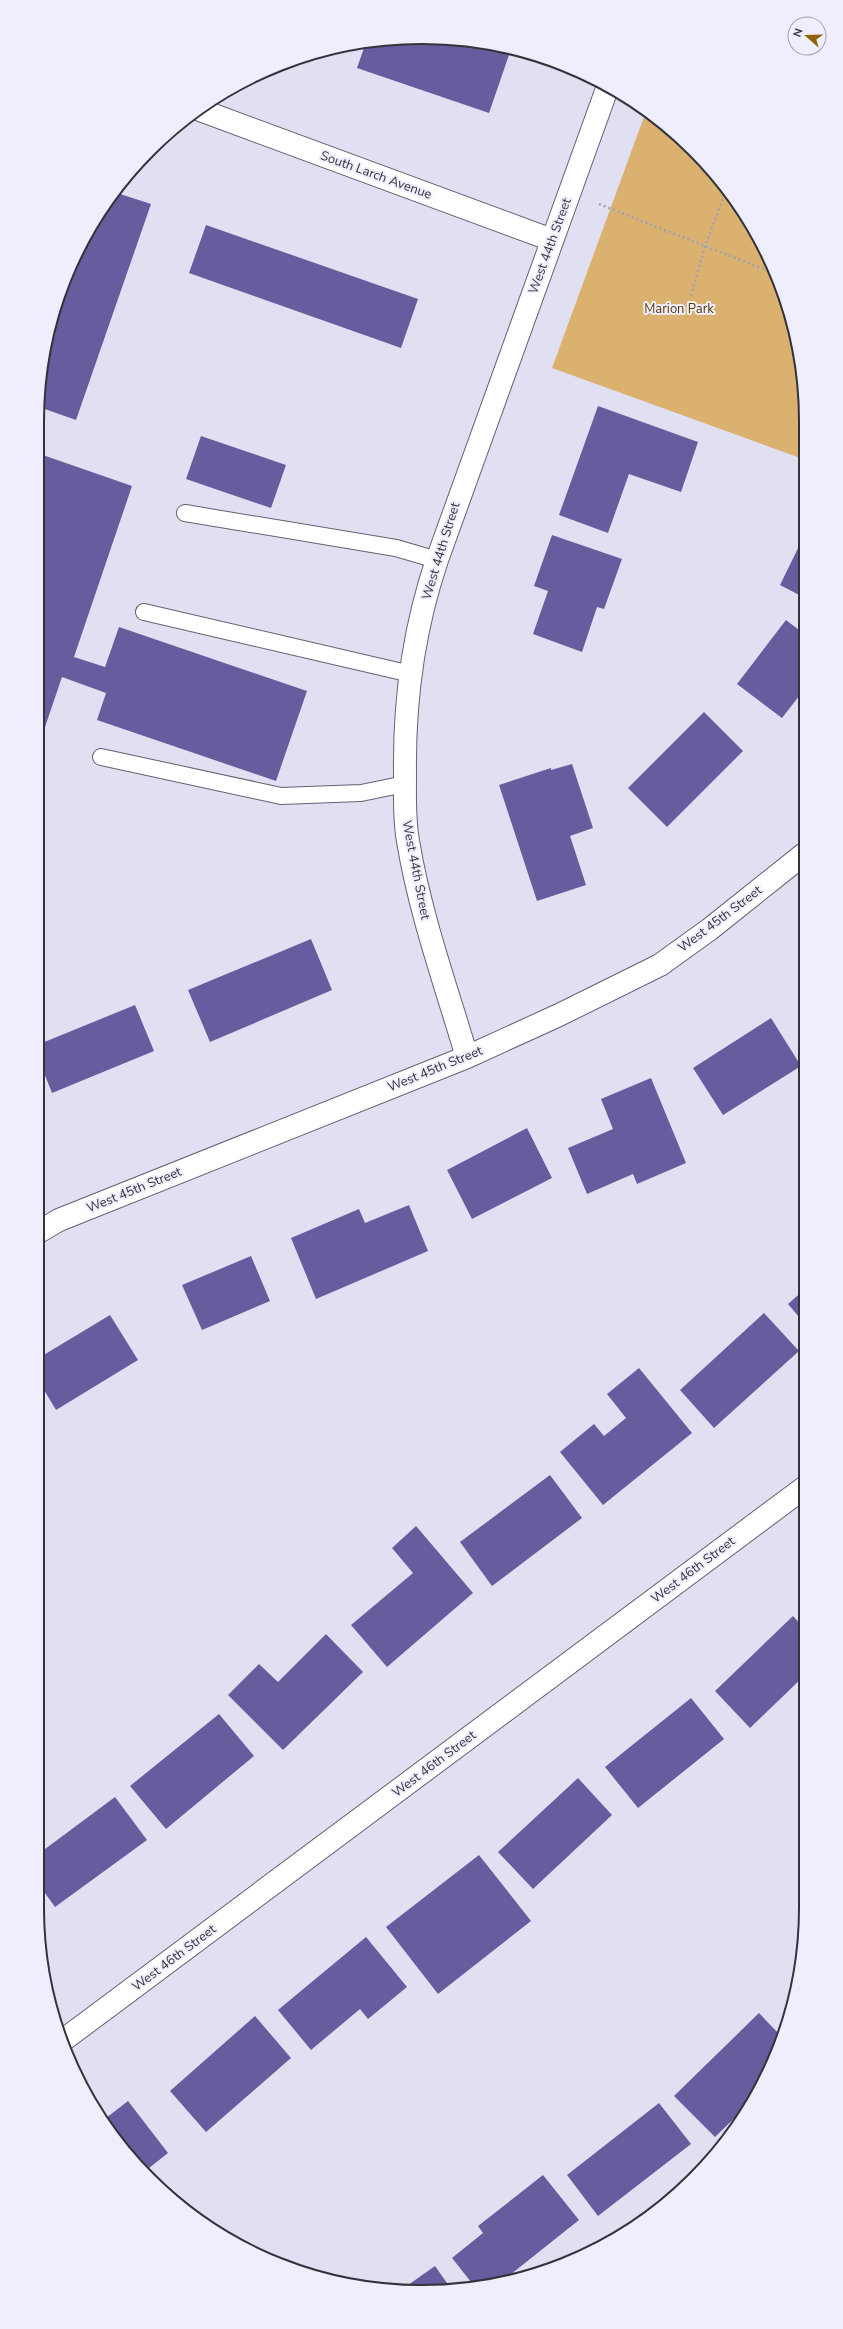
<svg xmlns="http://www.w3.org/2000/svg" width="843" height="2329" font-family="'Nunito Sans',sans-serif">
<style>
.green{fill:#dbb170}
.building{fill:#675d9e}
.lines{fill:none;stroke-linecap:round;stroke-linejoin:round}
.service-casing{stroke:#636172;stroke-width:18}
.minor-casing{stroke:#636172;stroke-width:24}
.path{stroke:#a3a2b1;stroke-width:2.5;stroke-dasharray:2 3;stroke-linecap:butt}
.service{stroke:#fff;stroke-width:16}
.minor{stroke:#fff;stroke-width:22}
.labels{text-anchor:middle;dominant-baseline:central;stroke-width:4;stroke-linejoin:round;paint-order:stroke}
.street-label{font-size:13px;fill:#34333b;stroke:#efeefd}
.park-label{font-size:13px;fill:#593b00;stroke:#efeefd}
.rim{fill:none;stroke:#34333b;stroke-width:2}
</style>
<rect width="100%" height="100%" fill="#e1e0f3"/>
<path class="green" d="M645 114 710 168 766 252 803 371V459L552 368Z"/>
<path class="building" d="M446 38 511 49 489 113 357 68 366 42Z
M114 192 151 204 76 420 39 407 48 340 80 246Z
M206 225 418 299 401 348 189 273Z
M598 406 698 442 681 492 629 474 608 533 559 515Z
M201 436 286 465 271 508 186 479Z
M37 453 132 486 74 657 105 667 119 627 307 691 276 781 97 720 106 693 62 677 44 730 37 727Z
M552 535 622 559 604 609 597 607 582 652 533 634 548 591 534 586Z
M803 538V597L780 585Z
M786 620 803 633V691L782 718 737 684Z
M704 712 743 751 667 827 628 788Z
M572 764 593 828 570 836 586 885 537 901 499 785 551 768V770Z
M311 939 332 990 210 1042 188 990Z
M135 1005 154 1051 52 1093 37 1055V1045Z
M771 1018 801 1066 723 1115 693 1068Z
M651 1078 686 1163 637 1184 633 1174 587 1194 568 1148 613 1129 601 1099Z
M527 1128 552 1178 472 1219 447 1170Z
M409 1205 428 1251 316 1299 291 1238 359 1209 365 1223Z
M251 1256 270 1301 202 1330 182 1285Z
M805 1289V1324L788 1304Z
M764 1313 799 1351 714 1428 680 1390Z
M110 1315 138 1360 56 1410 37 1378V1359Z
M639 1368 692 1433 603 1505 560 1452 594 1424 604 1436 626 1418 607 1394Z
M550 1475 582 1518 492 1586 460 1542Z
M416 1526 473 1593 387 1667 351 1625 413 1573 392 1548Z
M793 1616 805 1629V1675L750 1728 715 1691Z
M326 1634 363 1672 283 1750 228 1695 259 1664 278 1682Z
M691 1698 724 1739 638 1808 605 1767Z
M219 1714 254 1756 166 1829 130 1786Z
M578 1778 612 1815 533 1889 498 1852Z
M115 1797 147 1840 55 1907 37 1882V1855Z
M479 1855 531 1921 438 1994 386 1927Z
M366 1937 407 1987 368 2019 360 2009 311 2050 278 2010Z
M794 2000 793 2007 789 2015 784 2009Z
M759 2013 780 2035 749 2104 715 2137 674 2096Z
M255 2016 291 2058 206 2132 170 2091Z
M128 2101 168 2153 144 2172 133 2161 106 2118Z
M659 2103 691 2144 598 2216 567 2175Z
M543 2175 579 2220 501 2282 475 2287 452 2258 483 2233 478 2226Z
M435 2266 452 2290H401Z"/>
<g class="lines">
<g class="service-casing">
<path id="service" d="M185 513 396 548 437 560
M144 612 411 674
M101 757 281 796 361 793 405 784"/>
</g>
<g class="minor-casing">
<path id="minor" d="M200 110 552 240
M467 1057C446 986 420 914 408 841 404 819 405 796 405 774 404 702 414 628 437 560L608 86
M37 1233 59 1220 467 1057 559 1015 660 965 710 929 804 854
M62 2041 805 1487"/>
</g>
<path class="path" d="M599 204 773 273
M691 296 705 246 726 191"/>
<use href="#service" class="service"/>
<use href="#minor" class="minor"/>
</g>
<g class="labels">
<g class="street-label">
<text transform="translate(376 175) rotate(20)">South Larch Avenue</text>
<text transform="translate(550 246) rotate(-70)">West 44th Street</text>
<text transform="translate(441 551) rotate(-73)">West 44th Street</text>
<text transform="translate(416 870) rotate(79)">West 44th Street</text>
<text transform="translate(720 919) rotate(-37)">West 45th Street</text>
<text transform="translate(435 1069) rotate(-22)">West 45th Street</text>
<text transform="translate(134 1190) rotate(-22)">West 45th Street</text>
<text transform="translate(693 1570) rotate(-37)">West 46th Street</text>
<text transform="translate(434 1764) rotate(-37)">West 46th Street</text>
<text transform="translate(174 1958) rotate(-37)">West 46th Street</text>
</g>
<g class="park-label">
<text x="679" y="309">Marion Park</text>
</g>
</g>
<path d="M0 0H843V2329H0ZM421 44H422A377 377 0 0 1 799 421V1908A377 377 0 0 1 422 2285H421A377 377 0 0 1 44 1908V421A377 377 0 0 1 421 44Z" fill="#efeefd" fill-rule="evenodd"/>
<path class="rim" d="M421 44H422A377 377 0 0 1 799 421V1908A377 377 0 0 1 422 2285H421A377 377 0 0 1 44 1908V421A377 377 0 0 1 421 44Z"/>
<g transform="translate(807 36) rotate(290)"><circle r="19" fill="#efeefd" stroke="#a4a3af"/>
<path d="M0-3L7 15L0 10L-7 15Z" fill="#90640d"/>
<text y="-6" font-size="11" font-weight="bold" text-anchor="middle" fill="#34333b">N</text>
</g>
</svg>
